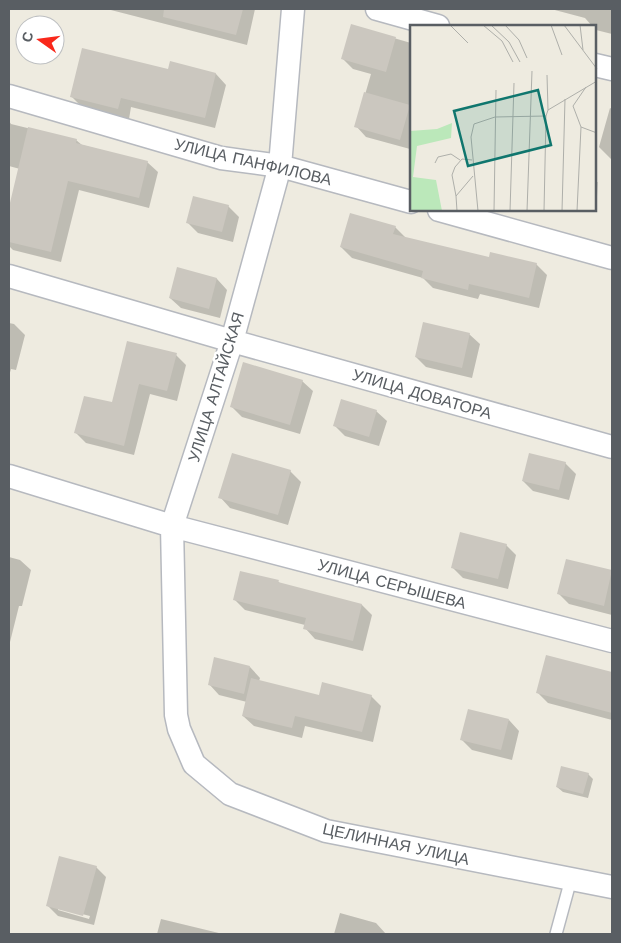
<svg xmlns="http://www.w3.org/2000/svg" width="621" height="943" font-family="'Work Sans',sans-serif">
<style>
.shadow{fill:#0003;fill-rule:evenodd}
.building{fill:#cbc7bf}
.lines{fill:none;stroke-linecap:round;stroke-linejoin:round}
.service-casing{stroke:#b6b9bf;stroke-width:14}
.minor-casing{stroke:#b6b9bf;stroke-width:25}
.service{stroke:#fff;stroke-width:11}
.minor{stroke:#fff;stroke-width:22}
.labels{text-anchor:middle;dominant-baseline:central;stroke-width:5;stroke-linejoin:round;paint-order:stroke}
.street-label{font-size:16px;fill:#595e63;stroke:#fff}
.inset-road{fill:none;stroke:#aeafaa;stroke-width:1}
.view{fill:#0f766e;fill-opacity:0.15;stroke:#0f766e;stroke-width:2.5}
.inset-edge{fill:none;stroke:#595e63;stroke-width:2.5}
</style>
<rect width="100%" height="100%" fill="#eeebe0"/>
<path class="shadow" d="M107 9H255L247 45Z
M551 9H612V34L596 30 595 26H592L585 18Z
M352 26 411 43 410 149 366 137 356 126 371 74 353 69 342 58Z
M170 63 216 74 226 85 215 128 131 107 129 119 82 107 72 97 169 70Z
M610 108 612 109V160L599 147Z
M9 121 11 124 76 140 82 145 147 162 158 172 149 208 79 190 61 262 13 250 9 246V213L20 169 9 166Z
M228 206 239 217 233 242 198 233 188 223Z
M395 227 406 238 490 258 536 264 547 275 539 308 480 294 478 299 433 288 423 278 352 258 341 247Z
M178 269 217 279 227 290 220 318 181 308 170 298Z
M9 323 14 324 25 335 16 370 11 369 9 376Z
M469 334 480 344 472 378 426 367 416 357Z
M176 355 186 365 177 401 150 394 134 455 86 443 76 433Z
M302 381 313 391 300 434 242 417 232 407Z
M376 411 387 421 379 446 345 436 335 426Z
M565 463 576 474 569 500 533 491 523 481Z
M290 471 301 482 288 525 230 508 220 497Z
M506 545 516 555 508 589 463 578 453 568Z
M9 557 20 560 31 570 22 606H19L9 646Z
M567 560 612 571V615L569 604 559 594Z
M278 581 281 585 362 605 372 615 363 651 315 639 305 628V625L245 610 234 599Z
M547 657 612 674V720L548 703 538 693Z
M250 667 260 678 259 681 319 696H371L381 706 373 742 305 726 302 738 254 726 243 716 247 702 219 695 209 684Z
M509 720 519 731 512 760 472 750 462 740Z
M588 774 593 779 588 798 563 792 557 787Z
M96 867 106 877 94 925 58 916 47 905ZM58 908 90 916 89 919 58 910Z
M340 913 376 923 386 934H334Z
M161 919 223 934H157Z"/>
<path class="building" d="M164 9H243L236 35 163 17Z
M351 24 396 37 386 72 341 59Z
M82 48 168 69 170 61 216 73 205 118 121 98 118 109 70 97Z
M364 92 410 105 400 140 354 127Z
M28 127 77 139 76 143 148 161 139 198 68 181 51 252 9 242V207Z
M193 196 229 205 222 232 186 223Z
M350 213 396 226 393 234 489 257 490 252 537 263 529 298 469 284 468 290 421 278 423 271 340 247Z
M177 267 217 278 209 309 169 298Z
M423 322 470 333 462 368 415 357Z
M127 341 177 353 167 391 139 384 124 446 74 433 84 396 112 402Z
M243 362 303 380 290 425 230 407Z
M341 399 377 410 369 437 333 426Z
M232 453 291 470 278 515 218 498Z
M529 453 566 462 559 490 522 481Z
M460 532 507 544 498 579 451 568Z
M566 559 612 570 604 606 557 594Z
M240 571 279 580 278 582 362 604 353 641 303 629 306 618 233 600Z
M546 655 612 672V713L536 693Z
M214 657 250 666 244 694 208 685Z
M251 678 319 695 322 682 372 695 362 732 295 716 292 728 242 716Z
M468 709 509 719 501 750 460 740Z
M561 766 589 773 583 794 556 787Z
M59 856 97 866 83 916 46 906Z"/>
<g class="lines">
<g class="service-casing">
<path id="service" d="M556 934 571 879"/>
</g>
<g class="minor-casing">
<path id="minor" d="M293 9 280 166 232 341 172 526 176 715 179 729 194 764 230 794 326 831 612 887
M377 9 438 26
M595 65 612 69
M9 96 221 158 280 166 411 202
M439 210 612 258
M9 276 232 341 612 447
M9 476 172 526 612 641"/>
</g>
<use href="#service" class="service"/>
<use href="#minor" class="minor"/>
</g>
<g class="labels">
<g class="street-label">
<text transform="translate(253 162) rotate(13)">УЛИЦА ПАНФИЛОВА</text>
<text transform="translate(216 387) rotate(-73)">УЛИЦА АЛТАЙСКАЯ</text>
<text transform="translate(422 394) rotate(16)">УЛИЦА ДОВАТОРА</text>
<text transform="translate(392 584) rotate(15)">УЛИЦА СЕРЫШЕВА</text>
<text transform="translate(396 844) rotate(12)">ЦЕЛИННАЯ УЛИЦА</text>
</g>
</g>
<g transform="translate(410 25)">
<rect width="186" height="186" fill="#eeebe0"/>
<path d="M42 98 41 113 7 121 3 152 26 155 32 186H0V106L27 104Z" fill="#bbe8ba"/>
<path class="inset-road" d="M40 0 58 18M73 0 92 16 103 37M81 0 99 17 110 37M95 0 109 15 117 33M141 0 152 30M154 0 187 44M170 0 173 25M137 50 138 85M176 62 163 81 171 102 187 108M25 138 28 132 41 129 50 135M46 171 42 150 45 142 52 134 62 135M47 186 46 171 63 151M68 186 61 112 64 99 85 92 136 91 138 85 187 56M84 186 86 65M100 186 104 58M117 186 122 46M134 186 136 91M152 186 155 74M167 186 171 102M186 186 187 157"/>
<path class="view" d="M128 65 141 120 58 141 44 86Z"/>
<rect width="186" height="186" class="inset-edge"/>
</g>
<rect width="621" height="943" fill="none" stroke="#595e63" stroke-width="20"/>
<g transform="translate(40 40) rotate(284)"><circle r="24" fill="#ffffff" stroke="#bdbfc1"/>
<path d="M0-4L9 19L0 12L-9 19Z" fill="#f9281b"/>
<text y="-8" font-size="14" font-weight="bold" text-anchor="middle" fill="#595e63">С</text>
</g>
</svg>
